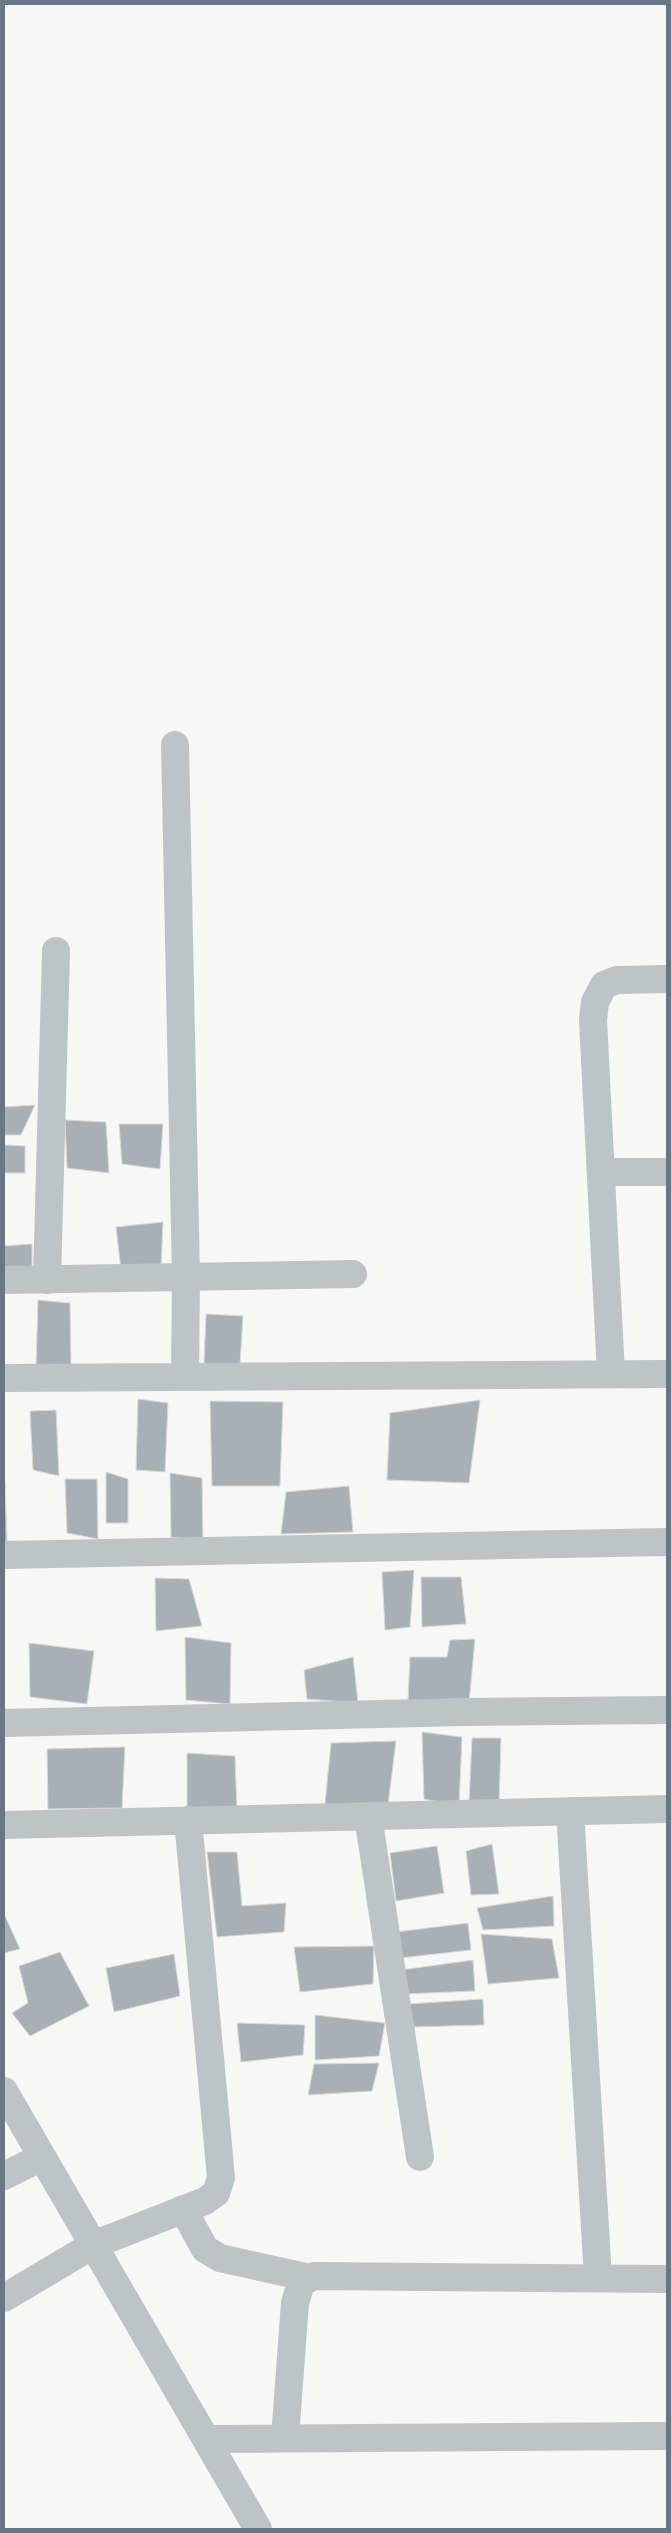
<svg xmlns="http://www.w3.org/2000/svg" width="671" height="2533" font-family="'Nunito Sans',sans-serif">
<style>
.building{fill:#a8b0b5;stroke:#d9d9d7}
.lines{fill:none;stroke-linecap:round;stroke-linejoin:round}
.minor{stroke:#bec3c6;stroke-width:28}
</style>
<rect width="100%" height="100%" fill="#f7f7f5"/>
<path class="building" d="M35 1105 21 1135H4V1107Z
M65 1120 106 1122 109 1173 67 1168Z
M119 1124H163L160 1169 122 1164Z
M4 1145 25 1146V1173H4Z
M163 1222 161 1269 121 1270 116 1227Z
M32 1244V1275H4V1246Z
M38 1300 70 1303 71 1366H36Z
M206 1314 243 1316 240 1364H204Z
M138 1399 168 1403 165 1472 136 1470Z
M480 1400 469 1483 387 1480 390 1413Z
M210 1401 283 1402 280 1486H212Z
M56 1410 59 1476 33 1470 30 1411Z
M106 1472 128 1479V1523H106Z
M170 1473 202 1478 203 1541 171 1537Z
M65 1479H97L98 1539 67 1533Z
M4 1483H5L7 1541H4Z
M349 1486 353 1532 281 1534 286 1492Z
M414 1570 410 1627 385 1630 382 1572Z
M421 1577H461L466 1624 422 1627Z
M155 1578 189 1579 202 1626 156 1631Z
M185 1637 231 1643 230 1704 186 1700Z
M475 1639 469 1703 408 1700 410 1657H447L450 1640Z
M29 1643 94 1651 87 1704 30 1697Z
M353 1657 358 1703 307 1699 304 1670Z
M422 1732 462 1737 459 1806 424 1799Z
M472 1738H501L499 1806 469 1802Z
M396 1741 388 1805 325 1804 331 1743Z
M125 1747 122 1808 48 1809 47 1749Z
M187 1753 235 1756 237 1811H187Z
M492 1844 499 1894 471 1895 466 1851Z
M437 1846 444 1893 396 1901 390 1853Z
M207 1852H237L242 1906 286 1903 284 1932 217 1937Z
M553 1896 554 1926 483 1930 477 1908Z
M4 1914 20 1949 4 1953Z
M468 1923 471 1950 400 1958 396 1932Z
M481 1934 552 1939 559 1978 488 1984Z
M374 1946 373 1984 300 1992 294 1947Z
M60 1952 89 2006 30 2036 12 2013 28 2003 19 1966Z
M174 1954 180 1996 114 2012 106 1968Z
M473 1960 475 1991 404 1994 401 1970Z
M483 1999 484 2025 413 2027 409 2004Z
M315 2015 385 2023 379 2056 315 2060Z
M237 2023 305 2025 303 2055 241 2062Z
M379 2063 372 2091 308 2095 314 2064Z"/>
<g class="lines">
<path class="minor" d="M175 745 186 1277 185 1377
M601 1172H667
M4 1280 353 1274
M47 1280 56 951
M611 1374 593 1020 595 1002 604 985 617 980 667 979
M4 1378 667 1374
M4 1555 667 1542
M4 1723 464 1712 667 1710
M570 1811 598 2278
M368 1816 420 2157
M4 1825 667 1809
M4 2091 258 2529
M4 2176 42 2157
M183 2209 205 2249 220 2258 310 2278
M4 2298 93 2245 205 2201 216 2193 221 2178 188 1820
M285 2438 295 2303 301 2283 314 2276 667 2279
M206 2439 667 2436"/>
</g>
<rect width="671" height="2533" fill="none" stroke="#687783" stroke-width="10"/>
</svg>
